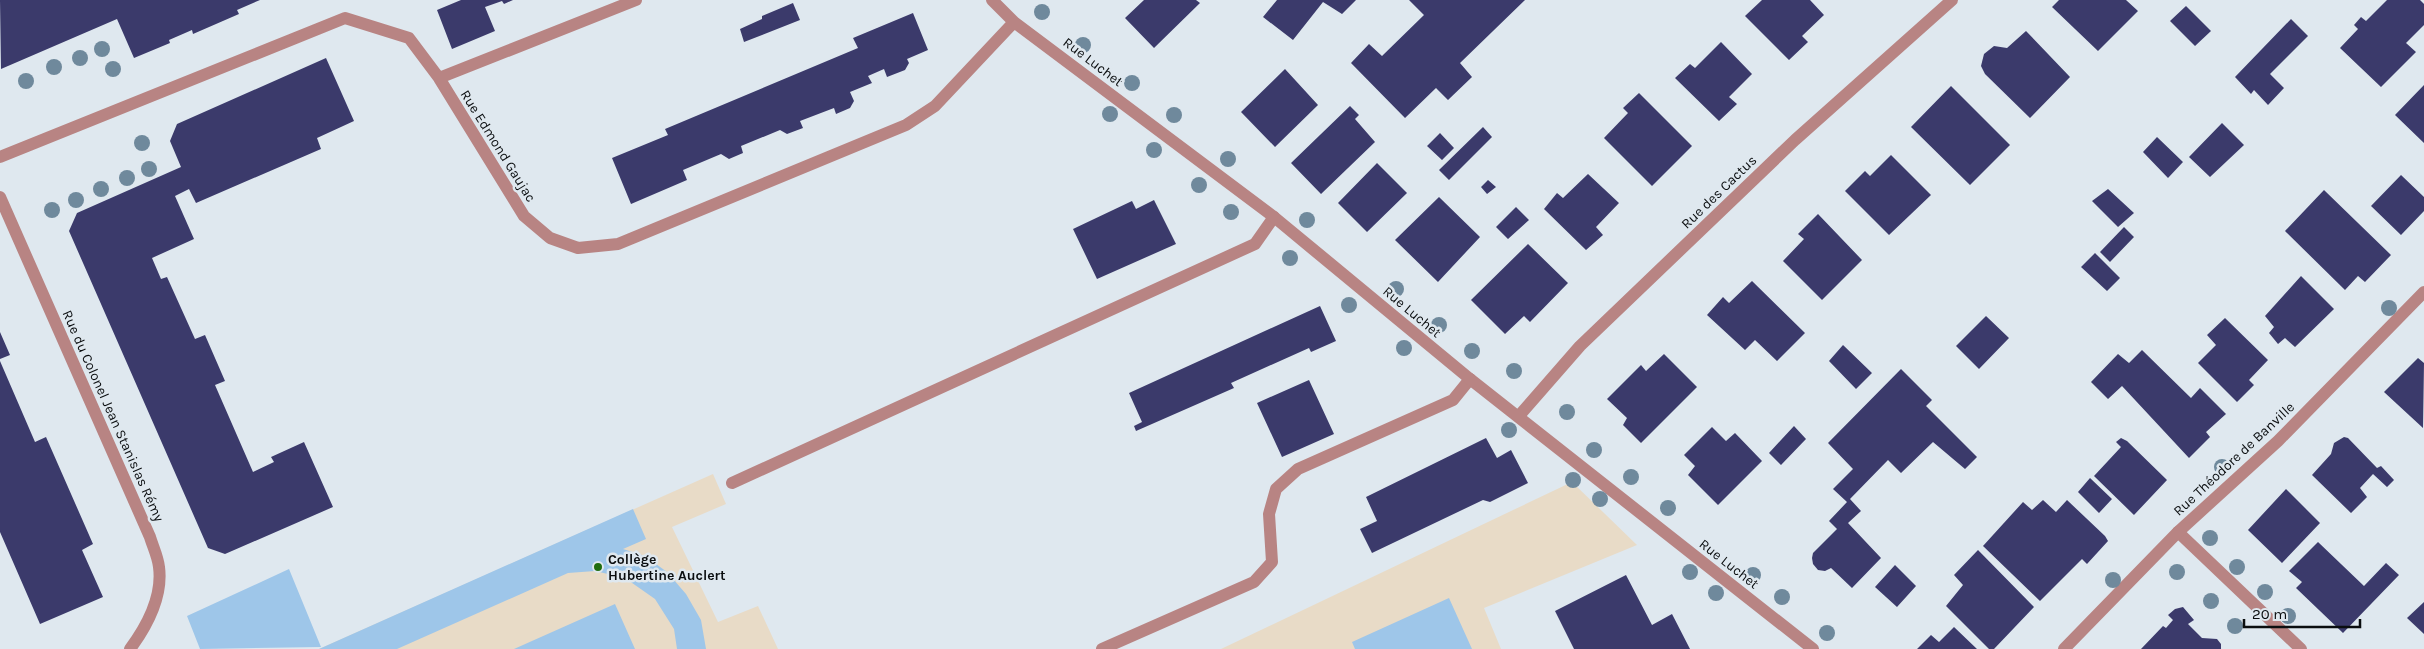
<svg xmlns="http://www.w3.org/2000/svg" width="2424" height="649" font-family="Karla,sans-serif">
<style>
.education{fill:#e8dbc7}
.green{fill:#9ec6e9}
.building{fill:#3b3a6b}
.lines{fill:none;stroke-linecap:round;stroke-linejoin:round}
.lane{stroke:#b88483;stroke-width:12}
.street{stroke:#b88483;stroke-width:12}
.tree{fill:#6f899c}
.poi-dot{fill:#206d0f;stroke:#dfe8ef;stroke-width:2}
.labels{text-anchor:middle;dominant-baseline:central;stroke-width:5;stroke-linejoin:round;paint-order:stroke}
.street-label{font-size:14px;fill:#0a0d0f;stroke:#dfe8ef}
.poi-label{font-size:14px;font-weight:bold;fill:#0a0d0f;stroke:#dfe8ef;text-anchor:start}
</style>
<rect width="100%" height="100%" fill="#dfe8ef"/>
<path class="education" d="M713 474 726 504 672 527 718 622 758 606 778 649H319Z
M1572 482 1637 545 1484 608 1501 649H1221Z"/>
<path class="green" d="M633 509 646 539 623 549 645 556 667 572 686 594 701 620 706 649H677L674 629 655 599 625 578 595 571 568 573 397 649H319Z
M289 569 321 647 200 649 187 616Z
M1449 598 1472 649H1355L1352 642Z
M615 604 635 649H514Z"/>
<path class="building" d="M0 0H260L237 10 239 14 193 34 192 30 169 40 170 43 134 58 117 19 1 69Z
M461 0H513L504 4 502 1 485 7 495 31 452 49 437 10Z
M1144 0H1196L1200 3 1154 48 1125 18Z
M1277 0H1356L1342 14 1323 2 1293 40 1263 17Z
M1409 0H1525L1460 63 1472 77 1448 100 1436 88 1405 118 1351 63 1369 44 1382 56 1424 15Z
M1762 0H1810L1824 15 1802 36 1808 42 1789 60 1745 16Z
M2059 0H2126L2138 11 2098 51 2052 7Z
M2387 0H2420L2424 4V25L2406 43 2416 52 2381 87 2340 48 2358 29 2354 25 2361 17 2366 21Z
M793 3 800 20 744 42 740 29 762 19V16Z
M2186 6 2211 31 2195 46 2170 21Z
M913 13 928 50 907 59 909 63 905 70 887 77 884 69 868 76 872 83 850 92 854 101 850 108 836 114 834 108 800 121 803 128 787 134 780 130 741 146 743 153 729 159 721 154 683 170 687 180 631 204 612 158 668 135 665 129 858 48 853 38Z
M2291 19 2308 36 2270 74 2284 88 2268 105 2254 90 2251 94 2235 77Z
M2026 31 2070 77 2030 118 1985 74 1981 66 1984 54 1994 46 2007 48Z
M1721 42 1752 74 1729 97 1737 104 1719 121 1675 78 1690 64 1695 68Z
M326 58 354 121 317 138 321 149 196 203 189 189 175 196 194 239 152 258 161 279 167 277 195 339 205 335 225 381 215 385 253 472 274 462 271 457 304 442 333 507 225 554 208 548 69 231 77 213 181 167 170 141 177 124Z
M1285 69 1318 105 1275 147 1241 112Z
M2424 85V143L2395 115Z
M1951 86 2010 145 1970 185 1911 127Z
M1639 93 1692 146 1652 186 1604 138 1628 113 1623 108Z
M1350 106 1359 115 1355 119 1375 142 1321 194 1291 163Z
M2222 123 2244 145 2210 177 2189 157Z
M1483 127 1492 137 1449 180 1439 170Z
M1440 133 1454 148 1442 160 1427 146Z
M2157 137 2183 162 2168 178 2143 152Z
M1891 155 1931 195 1889 235 1845 191 1865 171 1870 176Z
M1377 163 1407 193 1367 232 1338 203Z
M1588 174 1619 203 1596 227 1603 235 1586 250 1544 209 1557 193 1563 198Z
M2401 175 2424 197V211L2401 235 2371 206Z
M1488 180 1496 187 1487 194 1481 187Z
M2108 189 2134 213 2118 227 2092 201Z
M2324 190 2391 255 2365 282 2358 276 2345 290 2285 231Z
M1439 197 1480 237 1438 282 1395 240Z
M1154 200 1176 244 1097 279 1073 229 1132 201 1136 209Z
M1516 207 1529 220 1508 239 1496 227Z
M1818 214 1862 260 1822 300 1783 261 1804 239 1798 234Z
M2124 227 2134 237 2110 262 2100 252Z
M1528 244 1568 283 1530 322 1524 316 1505 334 1471 300Z
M2095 253 2120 278 2107 291 2081 267Z
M2301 276 2334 309 2295 347 2285 338 2278 344 2269 333 2274 327 2265 316Z
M1752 281 1805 333 1777 361 1755 340 1745 350 1707 315 1723 297 1729 303Z
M1320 306 1336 341 1311 352 1309 348 1231 383 1234 388 1136 431 1134 426 1142 422 1129 393Z
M1986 316 2009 338 1979 369 1956 346Z
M2225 318 2268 360 2249 380 2254 385 2237 402 2198 363 2216 345 2207 335Z
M0 332 10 355 0 359Z
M1843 345 1872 373 1856 389 1829 361Z
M2142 350 2191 398 2200 388 2226 414 2206 432 2210 437 2189 458 2122 386 2108 399 2091 382 2118 354 2129 363Z
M1664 354 1697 387 1641 443 1623 425 1627 418 1607 399 1641 365 1646 371Z
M2418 358 2424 363 2423 428 2384 392Z
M0 361 35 442 46 437 93 544 82 550 103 597 40 624 0 532Z
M1901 369 1932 400 1926 406 1977 457 1965 469 1933 442 1901 473 1888 460 1850 499 1861 511 1848 523 1881 558 1852 588 1831 568 1825 571 1818 570 1813 564 1812 558 1813 553 1837 529 1829 521 1847 502 1833 489 1853 469 1828 443Z
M1309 380 1334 434 1282 457 1257 403Z
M1794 426 1806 439 1781 465 1769 453Z
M1712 427 1726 441 1735 433 1762 461 1718 505 1688 475 1695 466 1684 455Z
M2344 437 2348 438 2377 468 2381 466 2394 480 2387 487 2373 474 2360 488 2367 497 2351 513 2312 475 2331 454 2334 443Z
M1486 438 1497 458 1511 450 1528 483 1490 502 1483 500 1372 553 1360 529 1377 521 1366 497Z
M2121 438 2127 441 2167 480 2134 515 2094 476 2121 447 2116 442Z
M2090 478 2112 499 2099 513 2078 492Z
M2286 489 2320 523 2282 563 2248 530Z
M2043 500 2056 512 2067 500 2105 536 2108 541 2087 564 2082 559 2040 601 1983 546 2023 502 2032 510Z
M2318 542 2364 586 2386 563 2399 575 2343 633 2296 588 2302 582 2289 571Z
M1978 550 2034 607 1994 649H1989L1946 606 1963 585 1954 575Z
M1895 565 1916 586 1897 607 1875 587Z
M1626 575 1652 625 1672 614 1690 649H1574L1555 611Z
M2424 602V634L2407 618Z
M2183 607 2194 620 2188 624 2202 638 2217 639 2221 644V649H2141L2163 626 2166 628 2173 620 2168 615 2175 609Z
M1954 627 1977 649H1917L1931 635 1939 642Z"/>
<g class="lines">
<path class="lane" d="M732 483 1255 244 1274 217
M2178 532 2301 649
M1102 649 1254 582 1272 562 1269 514 1276 489 1298 469 1453 400 1470 379"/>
<path class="street" d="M992 0 1014 22 1274 217 1470 379 1813 649
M439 78 636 0
M0 157 345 18 409 38 439 78 524 216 550 238 578 248 618 244 906 125 935 106 1014 22
M0 197 150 537C153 547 158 557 159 567 163 597 147 626 130 649
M1518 417 1580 346 1795 140 1952 0
M2064 649 2178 532 2278 441 2424 292"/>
</g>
<g class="tree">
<circle cx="1042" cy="12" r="8"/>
<circle cx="1083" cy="45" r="8"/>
<circle cx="102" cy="49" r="8"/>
<circle cx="80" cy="58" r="8"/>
<circle cx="54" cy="67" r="8"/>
<circle cx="113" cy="69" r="8"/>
<circle cx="26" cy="81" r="8"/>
<circle cx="1132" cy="83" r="8"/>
<circle cx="1110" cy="114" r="8"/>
<circle cx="1174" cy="115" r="8"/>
<circle cx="142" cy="143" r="8"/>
<circle cx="1154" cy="150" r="8"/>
<circle cx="1228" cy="159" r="8"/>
<circle cx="149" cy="169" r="8"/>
<circle cx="127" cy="178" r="8"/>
<circle cx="1199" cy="185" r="8"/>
<circle cx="101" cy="189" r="8"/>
<circle cx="76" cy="200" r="8"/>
<circle cx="52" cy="210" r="8"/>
<circle cx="1231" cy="212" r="8"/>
<circle cx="1307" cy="220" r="8"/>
<circle cx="1290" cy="258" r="8"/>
<circle cx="1396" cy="289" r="8"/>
<circle cx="1349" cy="305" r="8"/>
<circle cx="2389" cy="308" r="8"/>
<circle cx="1439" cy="325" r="8"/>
<circle cx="1404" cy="348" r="8"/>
<circle cx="1472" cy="351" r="8"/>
<circle cx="1514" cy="371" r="8"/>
<circle cx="1567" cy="412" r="8"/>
<circle cx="1509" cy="430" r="8"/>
<circle cx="1594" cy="450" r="8"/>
<circle cx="2222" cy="467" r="8"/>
<circle cx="1631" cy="477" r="8"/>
<circle cx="1573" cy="480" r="8"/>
<circle cx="1600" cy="499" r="8"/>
<circle cx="1668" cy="508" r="8"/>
<circle cx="2210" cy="538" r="8"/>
<circle cx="2237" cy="567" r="8"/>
<circle cx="1690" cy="572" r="8"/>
<circle cx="2177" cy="572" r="8"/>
<circle cx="1753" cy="575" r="8"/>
<circle cx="2113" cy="580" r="8"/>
<circle cx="2265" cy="592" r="8"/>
<circle cx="1716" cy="593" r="8"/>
<circle cx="1782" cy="597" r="8"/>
<circle cx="2211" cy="601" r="8"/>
<circle cx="2288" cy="616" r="8"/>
<circle cx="2235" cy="626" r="8"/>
<circle cx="1827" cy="633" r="8"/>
</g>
<circle class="poi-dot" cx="598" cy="567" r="5"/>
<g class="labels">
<g class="street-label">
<text transform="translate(1093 62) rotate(37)">Rue Luchet</text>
<text transform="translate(498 146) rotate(58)">Rue Edmond Gaujac</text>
<text transform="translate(1719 192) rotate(-44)">Rue des Cactus</text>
<text transform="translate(1412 312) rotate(40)">Rue Luchet</text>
<text transform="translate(113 416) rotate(66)">Rue du Colonel Jean Stanislas Rémy</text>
<text transform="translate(2234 459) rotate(-43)">Rue Théodore de Banville</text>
<text transform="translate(1729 564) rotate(38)">Rue Luchet</text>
</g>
<g class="poi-label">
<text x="608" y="559">Collège<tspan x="608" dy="16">Hubertine Auclert</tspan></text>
</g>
</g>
<path d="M2244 619v8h116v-8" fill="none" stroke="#0a0d0f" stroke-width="2.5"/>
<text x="2252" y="619" font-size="15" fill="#0a0d0f" stroke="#dfe8ef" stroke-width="4" paint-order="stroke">20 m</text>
</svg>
